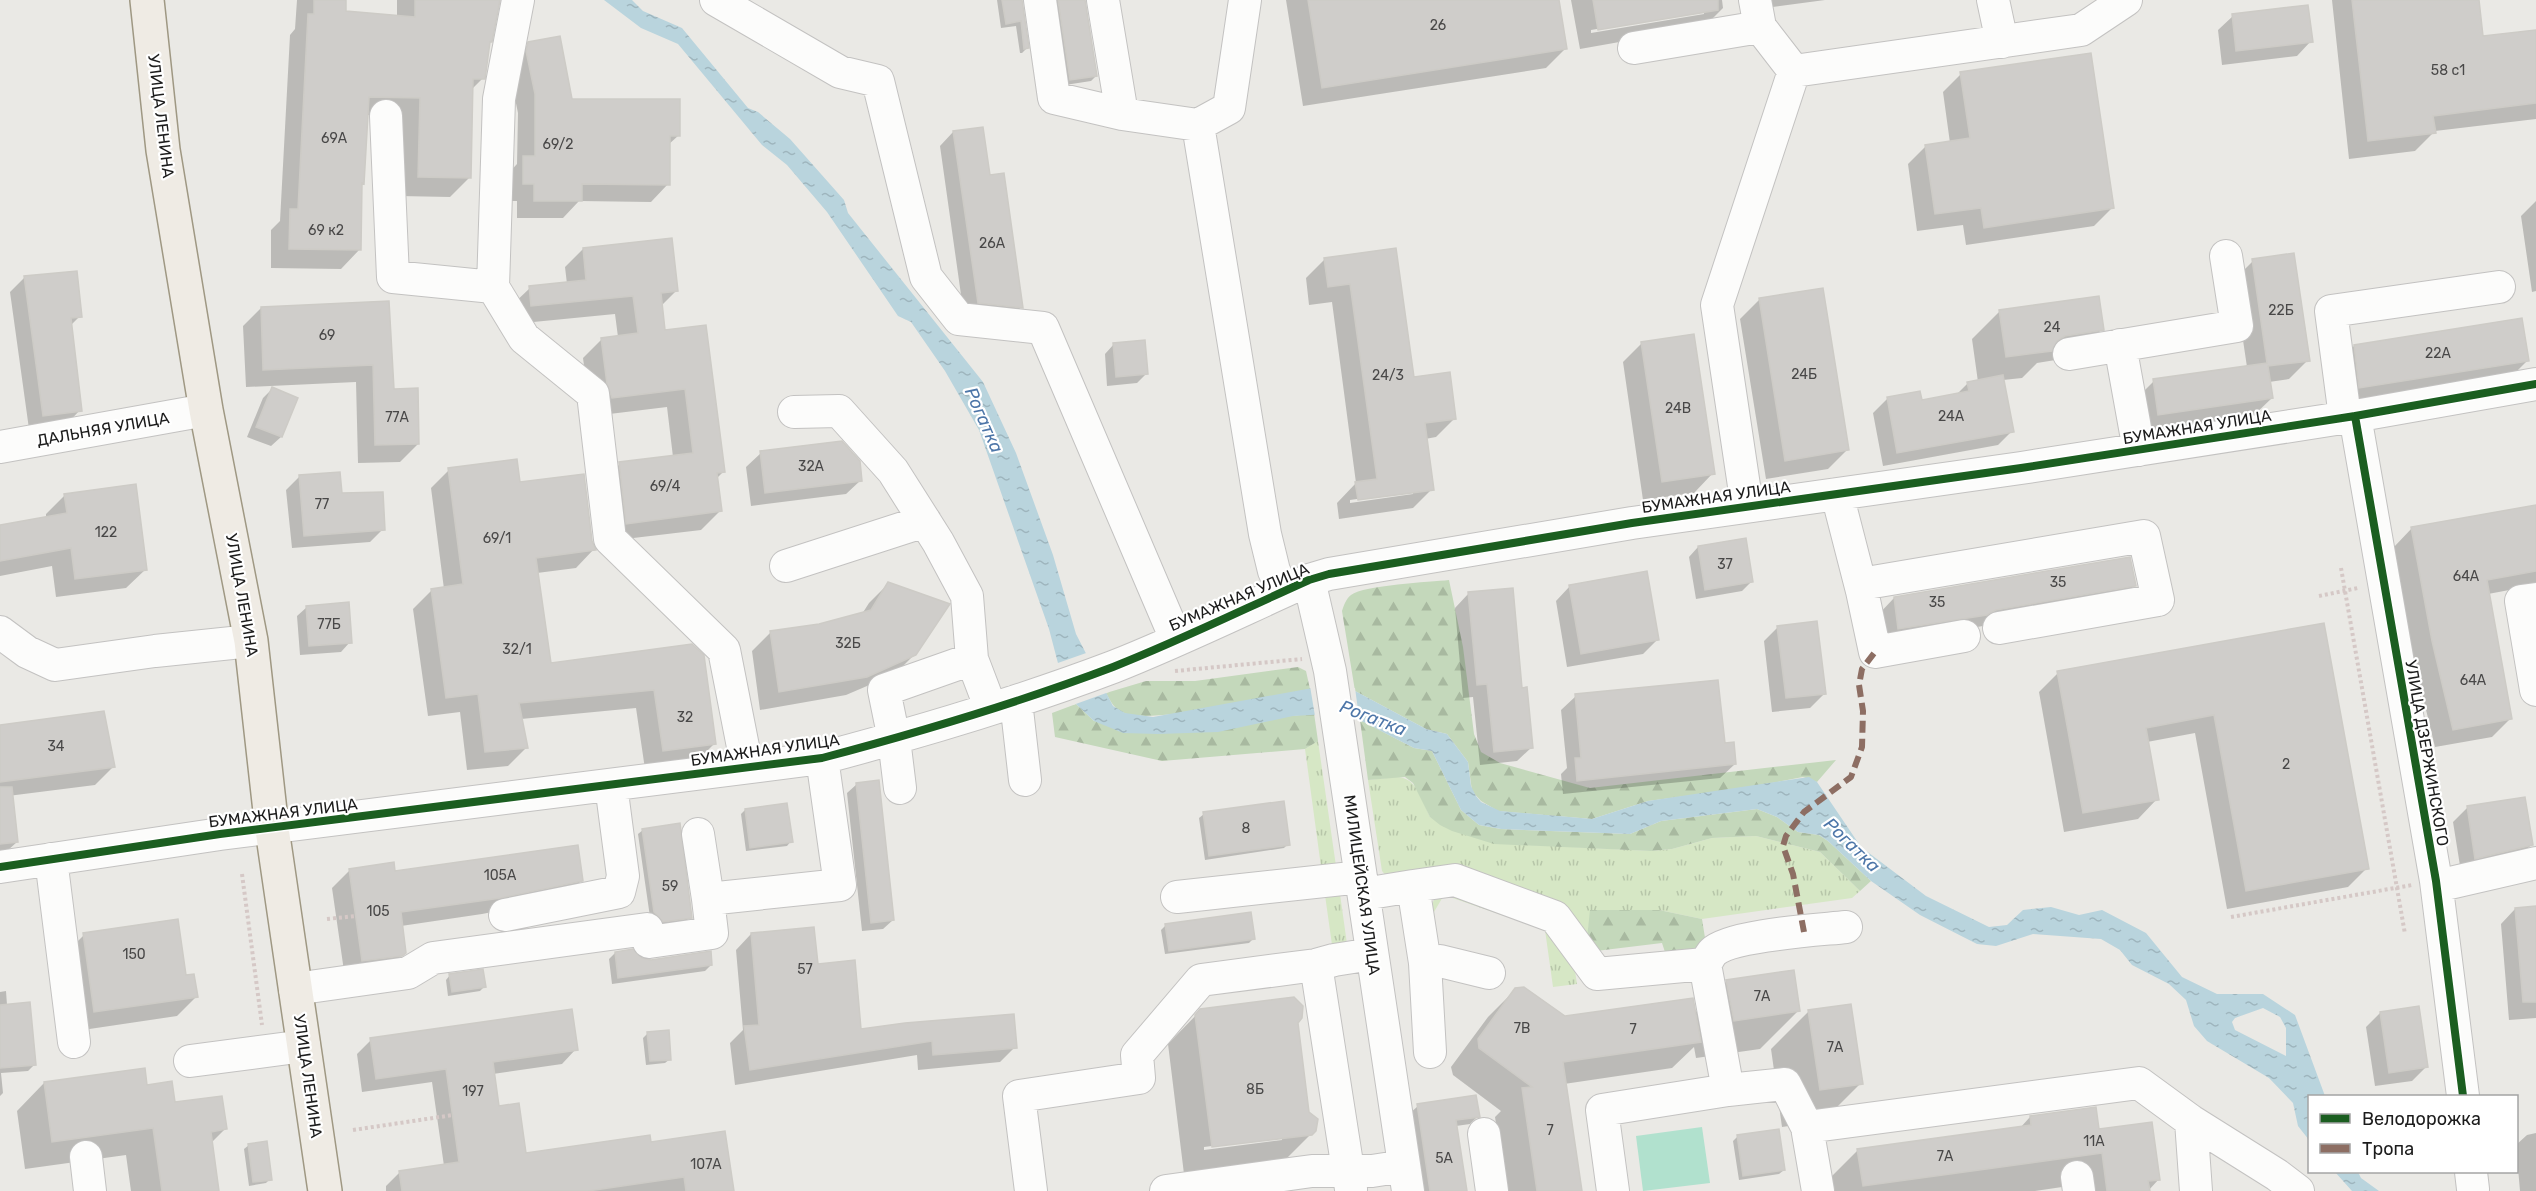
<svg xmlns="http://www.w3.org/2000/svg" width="2536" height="1191" font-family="Rubik,sans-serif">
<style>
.grass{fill:url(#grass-tufts)}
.forest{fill:url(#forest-firs)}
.pitch{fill:#b1e1ce}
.water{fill:url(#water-ripples);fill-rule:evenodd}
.pier{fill:#eae9e5}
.shadow{fill:#0003;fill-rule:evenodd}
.building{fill:#cfcdca;stroke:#cdcbc6;stroke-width:1.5}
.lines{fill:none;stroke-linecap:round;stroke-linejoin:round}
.minor-casing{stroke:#c3c2c1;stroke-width:34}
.major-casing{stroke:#9f9883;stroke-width:36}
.path{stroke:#d5c8c6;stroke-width:4;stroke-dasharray:3 3;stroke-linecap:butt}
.minor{stroke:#fcfcfb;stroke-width:32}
.major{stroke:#efebe4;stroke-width:33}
.quiet{stroke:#8d6e63;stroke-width:6;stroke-dasharray:12 6;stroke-linecap:butt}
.cycleway-casing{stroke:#fff;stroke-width:11}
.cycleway{stroke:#1b5e20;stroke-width:8}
.labels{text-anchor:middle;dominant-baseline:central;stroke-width:4.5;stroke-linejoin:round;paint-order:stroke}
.number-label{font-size:14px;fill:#494848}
.street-label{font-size:16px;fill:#1c1c1c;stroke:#fff}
.water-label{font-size:18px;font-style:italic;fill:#4d76a8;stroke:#fff}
</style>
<defs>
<pattern id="grass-tufts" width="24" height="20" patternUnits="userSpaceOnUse" patternTransform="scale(1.5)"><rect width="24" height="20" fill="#d6e7c5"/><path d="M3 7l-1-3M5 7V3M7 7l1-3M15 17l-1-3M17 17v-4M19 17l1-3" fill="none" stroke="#b7c6a9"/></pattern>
<pattern id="forest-firs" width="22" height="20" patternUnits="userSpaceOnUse" patternTransform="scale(1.5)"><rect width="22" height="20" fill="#c4d8bb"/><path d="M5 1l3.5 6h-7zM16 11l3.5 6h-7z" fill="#a8b9a0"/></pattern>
<pattern id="water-ripples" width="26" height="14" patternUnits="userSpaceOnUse" patternTransform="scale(1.5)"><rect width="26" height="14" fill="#b9d4dd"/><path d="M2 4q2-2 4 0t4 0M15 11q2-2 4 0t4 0" fill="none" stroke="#9eb5bd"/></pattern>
</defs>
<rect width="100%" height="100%" fill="#eae9e5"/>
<path class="grass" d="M1318 741 1336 866 1322 874 1305 749Z
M1396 777C1417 777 1422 800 1430 817L1494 843 1651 851 1672 849 1712 838 1756 836 1820 852 1860 891 1852 898 1702 919 1659 910H1591L1587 938 1577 925 1388 878 1382 871 1368 780Z
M1324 888 1340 894 1347 944 1333 952Z
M1446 893 1552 928 1574 964 1577 984 1553 987 1545 930 1444 895 1434 912 1439 952 1429 910 1437 894Z"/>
<path class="forest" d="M1449 580 1463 647 1474 734 1481 752 1500 763 1590 788 1836 760 1817 782 1803 777 1740 789 1648 801 1592 819 1498 811 1481 801 1472 791 1468 762 1447 734 1426 729 1355 691 1342 611C1344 605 1346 599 1351 595 1364 585 1430 582 1449 580Z
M1298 667 1306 671 1310 689C1273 696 1153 725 1124 713 1114 709 1111 702 1106 693L1146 681H1195Z
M1076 704 1094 721 1293 716 1314 713 1318 741 1305 749 1162 761 1055 737 1052 713Z
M1360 720 1414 748 1432 751 1461 810 1479 825 1501 829 1630 834 1661 821 1757 809 1777 817 1798 832 1819 835 1828 841 1871 881 1860 891 1820 852 1756 836 1712 838 1672 849 1651 851 1494 844 1452 831 1440 825 1430 817 1413 783 1405 777 1368 780Z
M1590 910H1659L1702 919 1706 944 1689 960 1668 961 1662 943 1596 951 1587 938Z"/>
<path class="pitch" d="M1702 1127 1710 1183 1643 1191 1636 1136Z"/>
<path class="water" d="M604 0H632L643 11 682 28 748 108 758 112 790 139 844 200 848 213 983 382 1016 453 1053 555 1076 634 1113 706 1125 713 1153 717 1318 687 1355 691 1426 729 1447 734 1468 762 1471 786 1476 796 1481 802 1500 811 1592 819 1648 801 1809 777 1817 782 1861 847 1926 896 1989 927 2007 925 2023 910 2051 907 2079 915 2102 910 2146 933 2182 977 2217 994H2263L2295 1015 2325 1096H2310L2309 1140 2298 1126 2293 1103 2269 1078 2207 1041 2194 1026 2186 1000 2169 984 2132 965 2120 950 2101 939 2033 934 1996 946 1977 944 1920 915 1871 881 1828 841 1819 835 1798 832 1777 817 1757 809 1661 821 1630 834 1501 829 1479 825 1461 810 1432 751 1414 748 1346 713 1293 716 1218 732 1158 734 1123 733 1094 721 1076 704 1059 667 1049 629 979 430 945 371 911 322 898 316 827 212 787 165 762 145 678 44 641 28ZM2263 1008 2280 1017 2286 1028V1056L2235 1030 2232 1022 2235 1018Z
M2335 1172H2358L2361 1178 2379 1191H2352Z"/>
<path class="pier" d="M1089 652 1109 692 1073 705 1055 664Z
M1318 684 1355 688 1360 724 1345 716H1315L1310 686Z"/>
<path class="shadow" d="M297 0H345L344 13 397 17V0H499L488 44 483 78 471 90 469 178 450 197 399 196 401 116 366 115 363 183 361 185 360 249 341 269 271 268V230L280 221 290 35 295 29Z
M997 0H1021L1027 48 1022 53H1020L1016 26 1001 28Z
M1052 0H1084L1096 76 1091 81 1065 85Z
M1286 0H1558L1565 49 1546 68 1303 106Z
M1571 0H1722L1723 8 1704 27 1580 49ZM1704 11V14L1591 33V30Z
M1752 0H1825L1758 9Z
M2332 0H2478L2481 38 2536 32V119L2435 131 2415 151 2349 159Z
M2233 16 2311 41 2297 56 2222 65 2218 30Z
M529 44 571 100 679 135 668 145V184L651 202 579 201 563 218H517V201H506V176L517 164 518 113 509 70 511 62Z
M1961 74 2112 208 2094 226 1966 245 1963 225 1917 231 1908 164 1926 146 1950 143 1943 92Z
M953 132 989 177 1021 307 1008 321 964 316 940 146Z
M2536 201V291L2532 292 2521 216Z
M583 249 676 291 661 306 664 332 723 472 716 479 720 511 701 530 608 541 601 482 620 464 673 457 667 407 593 416 589 403 583 358 601 340 618 337 615 314 513 324 511 306 530 288 567 284 565 267Z
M1395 249 1413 379 1455 418 1436 437 1425 439 1432 489 1413 508 1339 519 1337 503 1356 483 1332 302 1309 305 1306 278 1325 259ZM1413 491V494L1350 503V500Z
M2253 261 2308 360 2289 379 2269 382 2272 398 2252 417 2140 433 2135 400 2154 381 2247 367 2234 280Z
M24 278 80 316 70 326 80 410 66 425 29 429 10 292Z
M1759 300 1847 450 1828 469 1766 479 1740 319Z
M388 302 392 391 418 444 400 462 358 463 356 382 246 387 243 326 261 308Z
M2000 311 2102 329 2074 357 2037 363 2022 378 2003 380 2012 431 1998 445 1883 466 1873 413 1888 398 1920 401 1957 394 1968 383 1978 382 1972 339Z
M1642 343 1713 473 1694 493 1643 500 1623 362Z
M1114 344 1147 373 1137 383 1107 386 1105 354Z
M2354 346 2527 361 2508 380 2341 406 2335 365Z
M272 389 296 399 281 437 271 446 247 437 263 398Z
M761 453 861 480 846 494 751 506 746 467Z
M449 470 518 484 591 542 594 549 576 568 537 573 549 664 692 646 715 743 696 762 645 769 636 708 521 719 526 748 508 766 467 770 460 712 428 716 413 609 432 590 444 589 431 488Z
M299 477 341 495 383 529 370 542 292 548 286 490Z
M65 495 146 569 126 588 56 597 52 566 0 576V526L46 518V514Z
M2536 506V585L2488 594 2511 718 2492 737 2435 747 2414 660 2394 547 2412 528Z
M1698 547 1752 581 1742 591 1696 599 1689 557Z
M888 584 915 654 895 674 846 695 760 710 752 651 771 632 819 626 862 614 869 603Z
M2135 585 2117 603 1977 627 1968 632 1881 645 1877 616 1894 598Z
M1570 586 1657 640 1643 654 1567 667 1556 601Z
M1469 593 1520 690 1532 747 1517 761 1480 765 1473 697 1463 698 1455 608Z
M307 607 350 642 341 652 300 655 297 616Z
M2323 625 2367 868 2348 887 2227 909 2195 733 2147 742 2157 799 2138 819 2064 832 2039 692 2058 673Z
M1778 627 1825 693 1810 708 1772 712 1764 641Z
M1576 696 1723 745 1735 764 1720 778 1563 794 1561 774 1567 768 1561 710Z
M0 727 114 766 95 785 0 797Z
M857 784 893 920 883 929 862 931 847 793Z
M2468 807 2531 845 2517 859 2461 872 2453 822Z
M745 810 791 841 787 846 746 851 741 814Z
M1204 814 1288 844 1284 848 1205 860 1199 818Z
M0 821 17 842 7 851 0 852Z
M643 830 690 917 686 921 658 925 650 917 638 834Z
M350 870 394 873 582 880 564 898 482 914 401 926 405 952 387 970 345 978 332 888Z
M2536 908V1018L2509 1020 2501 924 2515 909Z
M1166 925 1253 939 1249 943 1165 954 1161 930Z
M751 934 816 965 860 1031 1015 1047 1000 1062 918 1070 917 1055 735 1085 730 1043 743 1030 736 950Z
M84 935 185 977 196 997 177 1016 76 1031 65 954Z
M615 953 641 960 711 965 705 971 612 984 609 959Z
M450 975 484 987 480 991 448 996 446 980Z
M1727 981 1798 1011 1760 1049 1696 1058 1694 1047 1672 1068 1564 1084 1580 1191H1506L1495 1117 1501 1111 1453 1075 1451 1067 1488 1017 1516 989 1565 1018 1694 1014Z
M6 991 7 1005 35 1064 28 1071 1 1073 3 1093 0 1096V992Z
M1201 1010 1296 1022 1308 1112 1315 1130 1283 1162 1184 1174 1168 1044ZM1282 1137V1140L1204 1150V1147Z
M1809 1011 1861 1083 1823 1121 1782 1127 1771 1049Z
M2380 1013 2427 1066 2412 1081 2375 1086 2366 1027Z
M648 1033 670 1059 665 1063 646 1065 643 1038Z
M371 1040 576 1049 562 1064 493 1074 498 1108 525 1154 650 1143 732 1191H386V1186L400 1172 444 1166 432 1082 362 1092 357 1054Z
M44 1083 146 1086 173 1104 225 1129 211 1143 218 1191H131L126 1155 25 1169 17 1111Z
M1418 1106 1478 1116 1470 1124 1456 1126 1466 1191H1421L1409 1114Z
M2030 1117 2159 1179 2148 1191H2069V1186L2035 1191H1825L1824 1184 1858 1150 2020 1128Z
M2536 1133V1191H2520L2516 1145 2527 1135Z
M1738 1136 1784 1170 1779 1174 1739 1180 1733 1141Z
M249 1145 270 1179 266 1183 249 1186 244 1149Z"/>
<path class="building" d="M314 0H346V11L415 17V0H500L492 42H490L485 79H473L471 178 418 177 420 98 369 97 364 184 362 183 361 250 289 249 290 209H298L308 14H314Z
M1002 0H1022L1029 48 1024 49 1021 21 1006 24Z
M1058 0H1085L1097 76 1070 80Z
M1308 0H1559L1567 49 1322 88Z
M1593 0H1718V10L1598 30Z
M2352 0H2479L2483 36 2536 30V103L2433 116 2436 133 2368 141Z
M2308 5 2313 42 2236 51 2232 14Z
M560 36 572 99H680V136H670V185L582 184V201H534V184H523V156H535V94L526 51 528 42Z
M2091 53 2114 208 1984 228 1981 208 1935 214 1925 145 1970 138 1960 72Z
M983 127 990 175 1004 173 1023 308 978 303 953 131Z
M672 238 678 291 661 293 665 330 706 325 725 472 717 473 722 511 626 524 619 462 693 453 685 389 612 398 607 384 601 338 638 333 633 296 531 306 529 286 586 280 583 248Z
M1396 248 1414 377 1450 372 1456 419 1425 423 1434 490 1358 500 1355 482 1377 479 1350 284 1328 287 1324 258Z
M2294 253 2310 361 2268 366 2273 398 2158 415 2153 379 2267 363 2252 259Z
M77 271 82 317 71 318 82 411 43 416 24 276Z
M1823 288 1849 450 1785 461 1759 298Z
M2099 296 2104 330 2065 336 2057 341 2052 351 2006 357 1999 310Z
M389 301 394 389 418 388 419 444 375 445 373 365 263 370 261 307Z
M2522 318 2529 361 2359 388 2354 345Z
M1694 334 1715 474 1662 482 1641 342Z
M1145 340 1148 374 1116 377 1113 343Z
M2003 375 2014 432 1897 453 1887 397 1920 391 1922 400 1969 391 1967 382Z
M272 387 298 398 282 437 256 427Z
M842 441 860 461 862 481 765 493 760 451Z
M517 459 520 482 584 474 592 541 596 550 536 558 551 663 692 644 704 655 716 744 663 751 654 690 519 703 528 748 485 752 478 694 446 698 431 589 463 584 448 468Z
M340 472 342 493 383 492 385 530 304 536 299 475Z
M136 484 147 570 75 579 71 548 0 561V525L67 513 64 494Z
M2536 505V571L2487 580 2512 719 2453 730 2432 641 2411 527Z
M1746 538 1753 582 1705 590 1698 546Z
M2130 557 2136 586 1996 610 1987 615 1898 629 1894 597Z
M1647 571 1659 640 1581 654 1569 585Z
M888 582 950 604 916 655 867 677 779 692 770 631 819 624 871 610Z
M1513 588 1522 688 1527 687 1533 748 1494 752 1487 684 1477 685 1468 592Z
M349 602 352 643 309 646 306 606Z
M1817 621 1826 694 1786 698 1777 626Z
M2324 623 2369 869 2246 891 2214 715 2146 728 2159 800 2083 813 2057 671Z
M1718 680 1725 743 1734 742 1736 764 1577 781 1575 758H1581L1575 694Z
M104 711 115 767 0 782V725Z
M879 780 894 920 871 923 856 783Z
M0 787H12L18 842 0 844Z
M2525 797 2533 845 2475 859 2467 806Z
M1284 801 1290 845 1209 856 1203 812Z
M787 803 793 842 750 848 745 809Z
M680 823 692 918 663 922 654 912 642 829Z
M578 845 583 881 501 898 401 912 406 953 402 956 362 961 349 869 394 862 395 871Z
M2536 906V1002H2523L2515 908Z
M1251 912 1255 939 1169 951 1165 924Z
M178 919 186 975 194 974 198 997 94 1012 83 933Z
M814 927 818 964 855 960 861 1029 905 1023 1014 1014 1017 1048 933 1055 932 1041 750 1070 744 1026 759 1025 751 933Z
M633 949 642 958 651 960 711 951 712 965 618 978 615 952Z
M483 969 486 987 452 992 449 974Z
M1794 970 1800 1011 1734 1021 1726 980Z
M1524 987 1565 1016 1693 998 1701 1042 1563 1062 1582 1191H1537L1522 1088 1532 1087 1479 1048 1478 1039 1515 988Z
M1294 997 1303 1006 1302 1018 1298 1023 1309 1112 1318 1119 1316 1131 1312 1135 1212 1147 1195 1015 1200 1009Z
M30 1002 36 1065 0 1068V1005Z
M1851 1004 1863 1084 1820 1090 1808 1010Z
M2419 1006 2428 1067 2389 1073 2380 1012Z
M572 1009 578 1050 493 1062 499 1106 519 1103 526 1153 650 1135 651 1142 725 1131 734 1191H686L684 1177 588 1191H402L399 1171 459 1162 446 1069 376 1079 370 1038Z
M669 1030 671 1060 650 1061 647 1032Z
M145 1068 147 1085 172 1081 175 1102 222 1096 227 1129 211 1132 219 1191H162L153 1128 52 1142 44 1082Z
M1476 1095 1480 1117 1456 1120 1467 1191H1430L1417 1104Z
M2096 1107 2099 1129 2152 1122 2160 1180 2148 1181 2150 1191H2107L2102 1153 1863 1186 1857 1149 2031 1125 2030 1116Z
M1779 1129 1785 1170 1743 1176 1737 1135Z
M267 1141 272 1180 253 1182 248 1144Z"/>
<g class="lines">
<g class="minor-casing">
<path id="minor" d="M518 0 499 99 493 287 524 338 593 394 610 539 724 650 747 767
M716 0 840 72 878 81 926 277 959 319 1043 328 1176 639
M1040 0 1054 98 1122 114 1198 125 1229 108 1245 0
M1103 0 1122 114
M1993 0 2002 42
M1634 48 1760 27
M1794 71 2081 30 2126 0
M386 116 393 277 493 287
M1198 125 1265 534 1274 571 1284 591
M2120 345 2139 450
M2069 354 2237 326 2226 256
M794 412 839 411 893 471 938 542 967 596 972 659
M2355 416 2436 881 2463 1096
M2345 417 2331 311 2499 287
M0 447 206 410
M1837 494 1862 591 1875 652 1964 636
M1747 506 1717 305 1794 71 1760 27 1755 0
M786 566 925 521
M1309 580 1330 671 1408 1191
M1861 584 2144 536 2158 600 1999 628
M2536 599 2521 601 2536 690
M0 632 27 652 55 665 155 651 251 641
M1016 701 1025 780
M900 788 894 739 884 690 972 659 991 709
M698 834 708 899 840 885 822 758
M51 859 74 1042
M0 867 220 834 822 758C920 732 1018 703 1113 667 1179 641 1244 609 1309 580L1329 574 1632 523 2021 468 2355 416 2536 384
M1413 886 1455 880 1555 917 1597 974 1705 964C1708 960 1710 955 1713 952 1730 935 1819 930 1846 927
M2437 886 2536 863
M1364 894 1413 886 1425 963 1430 1052
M1177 897 1361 877
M505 915 619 892 623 876 611 785
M1425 963 1440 961 1489 973
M1705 964 1728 1090
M1316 965 1351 1189
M295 989 408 973 433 958 647 929 649 942 712 933 708 899
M190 1061 304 1046
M2191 1121 2196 1191
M1807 1127 2139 1083 2191 1121 2277 1175 2298 1191
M1484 1134 1492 1191
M86 1157 90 1191
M2471 1172 2473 1189
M2077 1177 2079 1191
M1031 1191 1019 1096 1139 1078 1137 1055 1201 980 1316 965 1334 960 1372 954
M1166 1191 1312 1171H1372L1404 1166
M1613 1191 1602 1110 1728 1090 1785 1084 1807 1127 1818 1191"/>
</g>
<g class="major-casing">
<path id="major" d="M147 0 163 150 206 410 251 641 272 829 325 1191"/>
</g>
<path class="path" d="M2341 568 2405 934
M2319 596 2358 588
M1175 671 1302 659
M242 874 262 1025
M2231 917 2412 885
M327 919 356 916
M353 1130 453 1115"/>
<use href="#minor" class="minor"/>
<use href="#major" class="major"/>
<path class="quiet" d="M1804 932 1793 874 1783 846 1786 836 1804 812 1851 777 1862 747 1863 711 1859 685 1862 669 1875 652"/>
<g class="cycleway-casing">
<path id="cycleway" d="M2355 416 2436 881 2463 1096
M0 867 220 834 822 758C920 732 1018 703 1113 667 1179 641 1244 609 1309 580L1329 574 1632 523 2021 468 2355 416 2536 384"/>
</g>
<use href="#cycleway" class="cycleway"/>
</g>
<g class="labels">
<g class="number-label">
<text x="1438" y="25">26</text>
<text x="2448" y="70">58 с1</text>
<text x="334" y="138">69А</text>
<text x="558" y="144">69/2</text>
<text x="326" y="230">69 к2</text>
<text x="992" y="243">26А</text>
<text x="2281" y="310">22Б</text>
<text x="2052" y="327">24</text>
<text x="327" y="335">69</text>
<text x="2438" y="353">22А</text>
<text x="1804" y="374">24Б</text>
<text x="1388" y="375">24/3</text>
<text x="1678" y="408">24В</text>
<text x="1951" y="416">24А</text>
<text x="397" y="417">77А</text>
<text x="811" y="466">32А</text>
<text x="665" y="486">69/4</text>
<text x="322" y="504">77</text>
<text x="106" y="532">122</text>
<text x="497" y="538">69/1</text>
<text x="1725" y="564">37</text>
<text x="2466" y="576">64А</text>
<text x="2058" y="582">35</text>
<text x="1937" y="602">35</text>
<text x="329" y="624">77Б</text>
<text x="848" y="643">32Б</text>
<text x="517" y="649">32/1</text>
<text x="2473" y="680">64А</text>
<text x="685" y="717">32</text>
<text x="56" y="746">34</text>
<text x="2286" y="764">2</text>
<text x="1246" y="828">8</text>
<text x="500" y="875">105А</text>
<text x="670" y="886">59</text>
<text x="378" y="911">105</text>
<text x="134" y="954">150</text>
<text x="805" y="969">57</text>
<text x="1762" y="996">7А</text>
<text x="1522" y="1028">7В</text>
<text x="1633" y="1029">7</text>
<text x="1835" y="1047">7А</text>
<text x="1255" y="1089">8Б</text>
<text x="473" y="1091">197</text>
<text x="1550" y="1130">7</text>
<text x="2094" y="1141">11А</text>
<text x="1945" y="1156">7А</text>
<text x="1444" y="1158">5А</text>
<text x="706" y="1164">107А</text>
</g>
<g class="street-label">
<text transform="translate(161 116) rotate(83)">УЛИЦА ЛЕНИНА</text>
<text transform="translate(2197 427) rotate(-9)">БУМАЖНАЯ УЛИЦА</text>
<text transform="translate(103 429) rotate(-10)">ДАЛЬНЯЯ УЛИЦА</text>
<text transform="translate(1716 497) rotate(-8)">БУМАЖНАЯ УЛИЦА</text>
<text transform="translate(242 595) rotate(80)">УЛИЦА ЛЕНИНА</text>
<text transform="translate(1239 597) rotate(-23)">БУМАЖНАЯ УЛИЦА</text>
<text transform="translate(765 750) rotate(-8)">БУМАЖНАЯ УЛИЦА</text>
<text transform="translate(2427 753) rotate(80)">УЛИЦА ДЗЕРЖИНСКОГО</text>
<text transform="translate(283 813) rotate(-7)">БУМАЖНАЯ УЛИЦА</text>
<text transform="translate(1362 885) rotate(82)">МИЛИЦЕЙСКАЯ УЛИЦА</text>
<text transform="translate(308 1076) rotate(82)">УЛИЦА ЛЕНИНА</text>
</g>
<g class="water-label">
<text transform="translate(984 420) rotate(66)">Рогатка</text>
<text transform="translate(1373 718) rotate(21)">Рогатка</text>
<text transform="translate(1852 845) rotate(44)">Рогатка</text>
</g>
</g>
<rect x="2308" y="1095" width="210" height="78" fill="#ffffff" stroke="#a4a4a4" stroke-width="1.5"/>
<rect x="2320" y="1114" width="30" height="9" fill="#1b5e20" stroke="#a4a4a4" stroke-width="1.5"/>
<text x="2362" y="1125" font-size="18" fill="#1c1c1c">Велодорожка</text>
<rect x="2320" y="1144" width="30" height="9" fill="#8d6e63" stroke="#a4a4a4" stroke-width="1.5"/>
<text x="2362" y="1155" font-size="18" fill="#1c1c1c">Тропа</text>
</svg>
